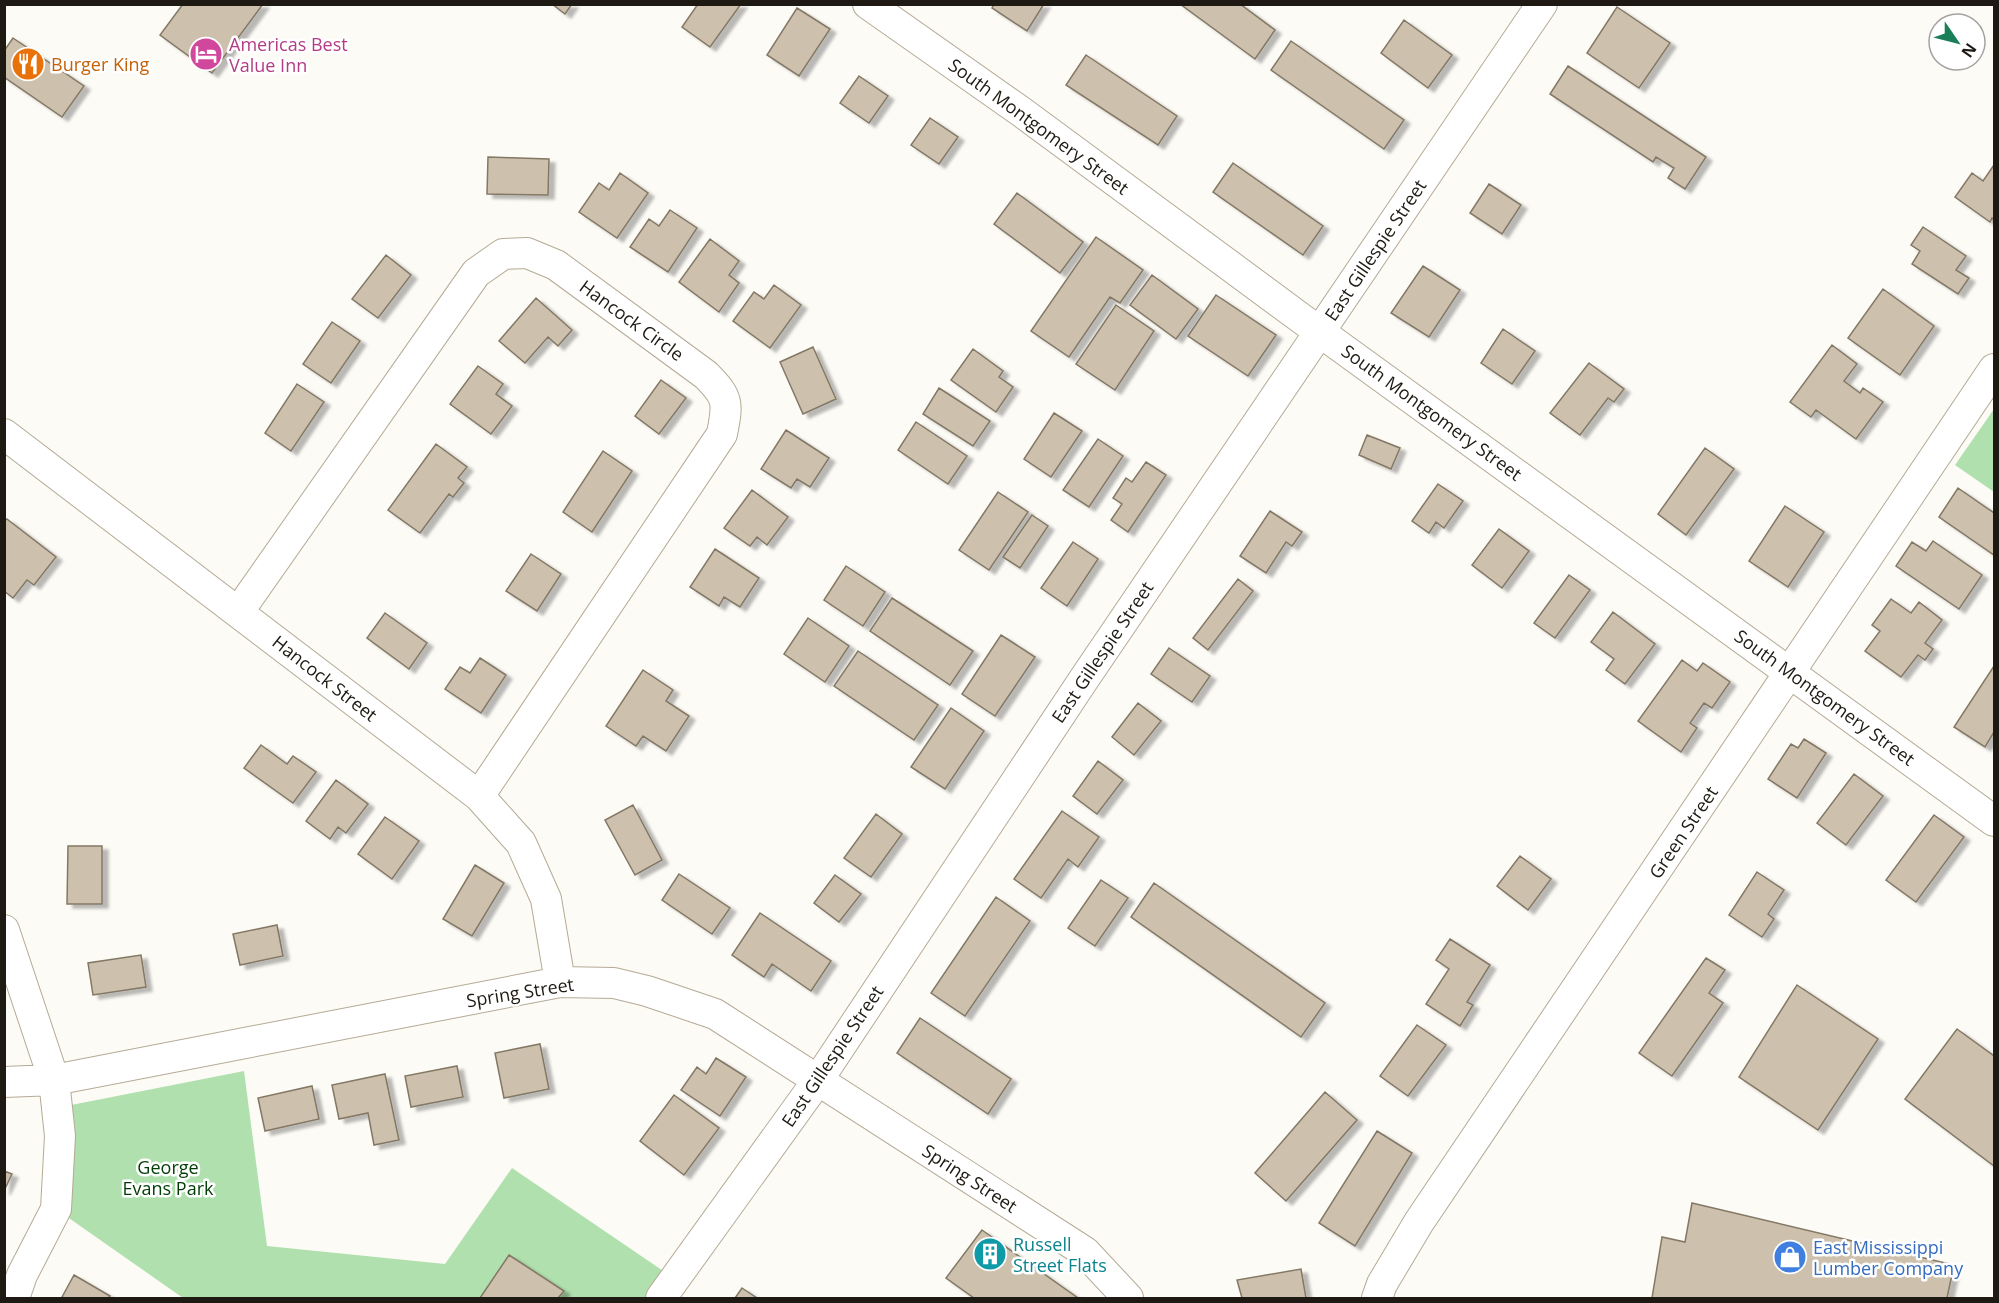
<svg xmlns="http://www.w3.org/2000/svg" width="1999" height="1303" font-family="'Open Sans',sans-serif">
<style>
.green{fill:#b0e0ae}
.building{fill:#cdc1ad;stroke:#837865;stroke-width:1.5;filter:url(#shadow)}
.lines{fill:none;stroke-linecap:round;stroke-linejoin:round}
.minor-casing{stroke:#b5aa96;stroke-width:32}
.minor{stroke:#fff;stroke-width:30}
.labels{text-anchor:middle;dominant-baseline:central;stroke-width:5;stroke-linejoin:round;paint-order:stroke}
.hotel-label{font-size:18px;fill:#b23c85;stroke:#fff;text-anchor:start}
.food-label{font-size:18px;fill:#c56008;stroke:#fff;text-anchor:start}
.street-label{font-size:18px;fill:#1e1a13;stroke:#fff}
.park-label{font-size:18px;fill:#003d04;stroke:#fff}
.culture-label{font-size:18px;fill:#0d838f;stroke:#fff;text-anchor:start}
.shop-label{font-size:18px;fill:#366cbe;stroke:#fff;text-anchor:start}
</style>
<defs>
<filter id="shadow"><feDropShadow dx="6" dy="4" stdDeviation="1.5" flood-color="#0004"/></filter>
</defs>
<rect width="100%" height="100%" fill="#fdfbf6"/>
<path class="green" d="M1994 409V492L1955 465Z
M244 1071 267 1246 445 1264 512 1168 675 1279 661 1298H183L56 1209V1108Z"/>
<path class="building" d="M183 4H263L212 73 160 35Z
M552 4H572L565 14Z
M698 4H741L710 47 682 27Z
M994 4H1044L1027 31 992 8Z
M1180 4H1240L1275 30 1255 59Z
M1617 7 1670 43 1639 88 1587 53Z
M797 8 830 29 799 76 767 55Z
M1404 20 1452 55 1428 88 1381 53Z
M13 38 84 86 62 117 4 77V51Z
M1291 41 1404 120 1384 149 1271 70Z
M1086 55 1177 116 1158 145 1066 85Z
M1568 66 1706 157 1685 189 1668 178 1674 168 1656 157 1653 162 1550 94Z
M859 76 888 96 869 123 840 103Z
M930 118 958 137 939 164 911 145Z
M488 157 549 159 548 195 487 194Z
M1233 163 1323 226 1303 255 1213 192Z
M1994 165V220L1992 218 1990 222 1955 197 1972 173 1983 181Z
M620 173 648 193 617 238 579 212 599 183 609 190Z
M1489 184 1521 205 1502 234 1470 213Z
M1017 193 1083 242 1060 273 994 224Z
M670 210 697 228 668 272 630 247 649 219 659 226Z
M1923 227 1966 256 1956 270 1969 278 1958 294 1912 264 1920 251 1911 245Z
M1096 237 1143 270 1120 303 1110 297 1069 357 1031 331Z
M710 239 739 261 729 275 739 283 719 312 679 282Z
M386 255 411 275 378 318 352 299Z
M1423 266 1460 290 1429 337 1391 313Z
M1152 275 1198 309 1176 339 1130 305Z
M774 285 801 305 770 348 733 321 754 292 764 299Z
M1883 289 1934 326 1900 375 1848 338Z
M1216 295 1276 335 1248 376 1188 336Z
M536 298 572 330 558 346 548 337 525 363 499 341Z
M1116 305 1154 331 1115 390 1076 364Z
M332 322 360 341 331 383 303 364Z
M1503 329 1535 351 1512 384 1481 363Z
M1832 345 1857 364 1844 381 1860 393 1863 388 1883 402 1856 439 1816 410 1811 417 1790 402Z
M813 347 836 399 803 414 780 362Z
M973 349 1003 371 999 377 1013 387 996 412 951 380Z
M1589 363 1624 389 1614 402 1608 398 1580 435 1550 413Z
M478 366 503 384 496 394 512 406 491 434 450 404Z
M661 380 686 398 659 434 635 416Z
M297 384 324 402 291 451 265 433Z
M939 388 990 421 973 446 923 414Z
M1054 413 1082 431 1051 477 1024 459Z
M916 422 967 456 948 484 898 450Z
M786 430 829 458 810 487 797 479 791 488 761 469Z
M1367 435 1400 448 1391 469 1359 455Z
M1098 439 1123 456 1089 507 1063 490Z
M436 444 467 467 458 478 464 483 453 497 449 494 420 533 388 510Z
M1705 448 1734 469 1686 535 1658 514Z
M603 451 632 471 592 532 563 512Z
M1146 462 1166 475 1128 532 1111 520 1122 504 1113 498 1126 478 1132 482Z
M1438 484 1463 501 1444 528 1436 522 1429 533 1412 521Z
M1958 488 1994 513V555L1939 517Z
M752 490 788 517 767 545 757 537 750 546 724 528Z
M998 492 1028 512 989 570 959 550Z
M1785 506 1824 532 1788 587 1749 561Z
M1270 511 1302 532 1292 546 1286 542 1266 573 1240 556Z
M1032 515 1048 526 1020 568 1003 557Z
M7 519 56 557 34 585 27 580 13 598 4 591V521Z
M1499 529 1529 551 1502 588 1472 565Z
M1933 541 1982 575 1959 609 1896 566 1912 542 1926 551Z
M1073 542 1098 559 1067 606 1041 588Z
M715 549 759 578 740 607 724 597 719 606 690 587Z
M531 554 561 574 537 611 506 591Z
M846 566 885 592 863 626 824 600Z
M1569 575 1590 590 1555 638 1534 623Z
M1238 579 1253 591 1208 650 1193 638Z
M892 598 973 651 950 685 870 631Z
M1891 599 1911 613 1919 602 1942 620 1925 643 1933 649 1925 660 1918 655 1901 677 1865 651 1880 631 1872 625Z
M1613 612 1655 644 1625 684 1606 670 1614 659 1591 642Z
M385 613 427 643 409 669 367 638Z
M808 618 849 646 825 682 784 654Z
M1001 635 1035 657 995 716 962 694Z
M1169 648 1210 676 1192 702 1151 674Z
M858 651 938 705 914 740 834 686Z
M480 658 506 675 481 713 445 689 460 667 470 673Z
M1682 660 1697 671 1703 663 1730 682 1712 708 1704 703 1690 723 1697 728 1681 752 1638 721Z
M1994 666V732L1985 747 1954 727Z
M643 670 673 690 666 701 689 716 666 751 643 736 636 746 606 726Z
M1138 703 1161 721 1134 755 1112 737Z
M951 708 984 731 945 789 911 767Z
M1804 739 1826 753 1797 798 1768 779 1791 744 1798 748Z
M261 745 287 764 293 756 316 772 293 803 244 768Z
M1098 761 1123 780 1097 814 1073 796Z
M1854 774 1883 796 1846 845 1817 823Z
M336 780 368 804 346 833 338 827 330 839 306 821Z
M633 805 662 860 635 875 605 820Z
M1062 811 1099 837 1078 867 1068 859 1041 898 1014 879Z
M876 814 902 834 871 877 844 858Z
M1934 815 1964 837 1916 902 1886 880Z
M385 817 419 841 392 879 358 854Z
M68 846H102V904H67Z
M1520 856 1551 879 1528 910 1497 886Z
M475 865 504 883 472 936 443 919Z
M1757 872 1784 890 1768 914 1774 919 1762 937 1729 915Z
M679 874 730 908 712 934 662 900Z
M835 875 861 894 839 922 814 903Z
M1101 880 1128 898 1095 946 1068 928Z
M1154 883 1325 1003 1301 1037 1131 917Z
M996 897 1030 921 965 1016 931 993Z
M760 913 831 961 811 991 772 964 764 977 732 955Z
M277 925 283 956 240 965 233 934Z
M1450 939 1490 965 1467 1002 1473 1005 1460 1026 1426 1004 1449 969 1436 960Z
M141 955 146 987 93 995 88 963Z
M1706 958 1725 970 1709 993 1723 1003 1672 1076 1639 1053Z
M1797 985 1878 1039 1818 1130 1739 1077Z
M920 1018 1011 1079 988 1114 897 1053Z
M1417 1025 1446 1045 1408 1096 1380 1076Z
M1957 1029 1994 1056V1166L1905 1099Z
M540 1044 549 1089 504 1098 495 1053Z
M716 1058 746 1077 720 1116 681 1090 697 1067 706 1074Z
M457 1066 463 1097 411 1107 405 1076Z
M385 1074 399 1140 374 1145 368 1113 339 1119 332 1085Z
M312 1086 319 1119 265 1131 258 1098Z
M1325 1092 1357 1120 1286 1201 1255 1173Z
M674 1095 719 1128 684 1175 640 1141Z
M1377 1131 1412 1153 1355 1246 1319 1223Z
M4 1171 12 1174 4 1191Z
M1692 1203 1954 1265 1947 1298H1652L1662 1237 1685 1242Z
M982 1230 1078 1298H974L946 1278Z
M509 1255 564 1291 558 1298H480Z
M1301 1269 1306 1298H1242L1237 1280Z
M74 1275 110 1296 108 1298H65L62 1297Z
M742 1288 757 1298H735Z"/>
<g class="lines">
<g class="minor-casing">
<path id="minor" d="M868 4 1023 113 1302 319 1994 821
M4 434 479 796 521 843 546 899 560 982
M239 611 476 273 503 254 527 253 556 265 706 375C729 398 728 403 722 434L479 796
M4 930 54 1080 60 1136 56 1209 22 1275 14 1298
M4 1082 54 1080 560 982 614 983 647 991 715 1014 1085 1252 1128 1298
M661 1298 818 1080 1084 679 1542 4
M1377 1298 1382 1284 1419 1222 1994 369"/>
</g>
<use href="#minor" class="minor"/>
</g>
<defs>
<g id="hotel-disc" transform="scale(1.725)"><circle r="9.5" fill="#d1479c" stroke="#fff"/><path d="M-6-4.5h1.5V1H6V5H4.5V3h-9V5H-6ZM-4 0a1.8 1.8 0 1 1 3.6 0ZM.5 0V-2.5h3Q6-2.5 6 0Z" fill="#fff"/></g>
<g id="restaurant-disc" transform="scale(1.725)"><circle r="9.5" fill="#e8710a" stroke="#fff"/><path d="M-5-6h1v4h1v-4h1v4h1v-4h1v5L-1.5 .5V6h-2V.5L-5-1ZM5-6V6H3V1.5H1.5Q1.5-4 5-6Z" fill="#fff"/></g>
<g id="building-disc" transform="scale(1.725)"><circle r="9.5" fill="#0f9aa8" stroke="#fff"/><path d="M-4-6H4V6H1V3H-1V6H-4ZM-2.5-4.3h1.7v1.8h-1.7ZM.8-4.3h1.7v1.8H.8ZM-2.5-1h1.7V.8h-1.7ZM.8-1h1.7V.8H.8Z" fill="#fff"/></g>
<g id="shop-disc" transform="scale(1.725)"><circle r="9.5" fill="#3f7fe0" stroke="#fff"/><path d="M-5-2.5h2.3a2.7 3.5 0 0 1 5.4 0H5L5.5 6h-11ZM-1.5-2.5h3a1.5 2.3 0 0 0-3 0Z" fill="#fff"/></g>
</defs>
<g fill-rule="evenodd">
<use href="#hotel-disc" x="206" y="54"/>
<use href="#restaurant-disc" x="28" y="64"/>
<use href="#building-disc" x="990" y="1254"/>
<use href="#shop-disc" x="1790" y="1257"/>
</g>
<g class="labels">
<g class="hotel-label">
<text x="229" y="44">Americas Best<tspan x="229" dy="21">Value Inn</tspan></text>
</g>
<g class="food-label">
<text x="51" y="64">Burger King</text>
</g>
<g class="street-label">
<text transform="translate(1039 126) rotate(36)">South Montgomery Street</text>
<text transform="translate(1375 250) rotate(-56)">East Gillespie Street</text>
<text transform="translate(632 320) rotate(36)">Hancock Circle</text>
<text transform="translate(1432 412) rotate(36)">South Montgomery Street</text>
<text transform="translate(1102 652) rotate(-56)">East Gillespie Street</text>
<text transform="translate(325 678) rotate(38)">Hancock Street</text>
<text transform="translate(1825 697) rotate(36)">South Montgomery Street</text>
<text transform="translate(1683 832) rotate(-56)">Green Street</text>
<text transform="translate(520 992) rotate(-9)">Spring Street</text>
<text transform="translate(832 1056) rotate(-56)">East Gillespie Street</text>
<text transform="translate(970 1178) rotate(33)">Spring Street</text>
</g>
<g class="park-label">
<text x="168" y="1167">George<tspan x="168" dy="21">Evans Park</tspan></text>
</g>
<g class="culture-label">
<text x="1013" y="1244">Russell<tspan x="1013" dy="21">Street Flats</tspan></text>
</g>
<g class="shop-label">
<text x="1813" y="1247">East Mississippi<tspan x="1813" dy="21">Lumber Company</tspan></text>
</g>
</g>
<rect width="1999" height="1303" fill="none" stroke="#1e1a13" stroke-width="12"/>
<g transform="translate(1957 42) rotate(125)"><circle r="28" fill="#ffffff" stroke="#a5a3a1" stroke-width="1.5"/>
<path d="M0-4.5L10 22L0 15L-10 22Z" fill="#1b7f59"/>
<text y="-9" font-size="16" font-weight="bold" text-anchor="middle" fill="#1e1a13">N</text>
</g>
</svg>
